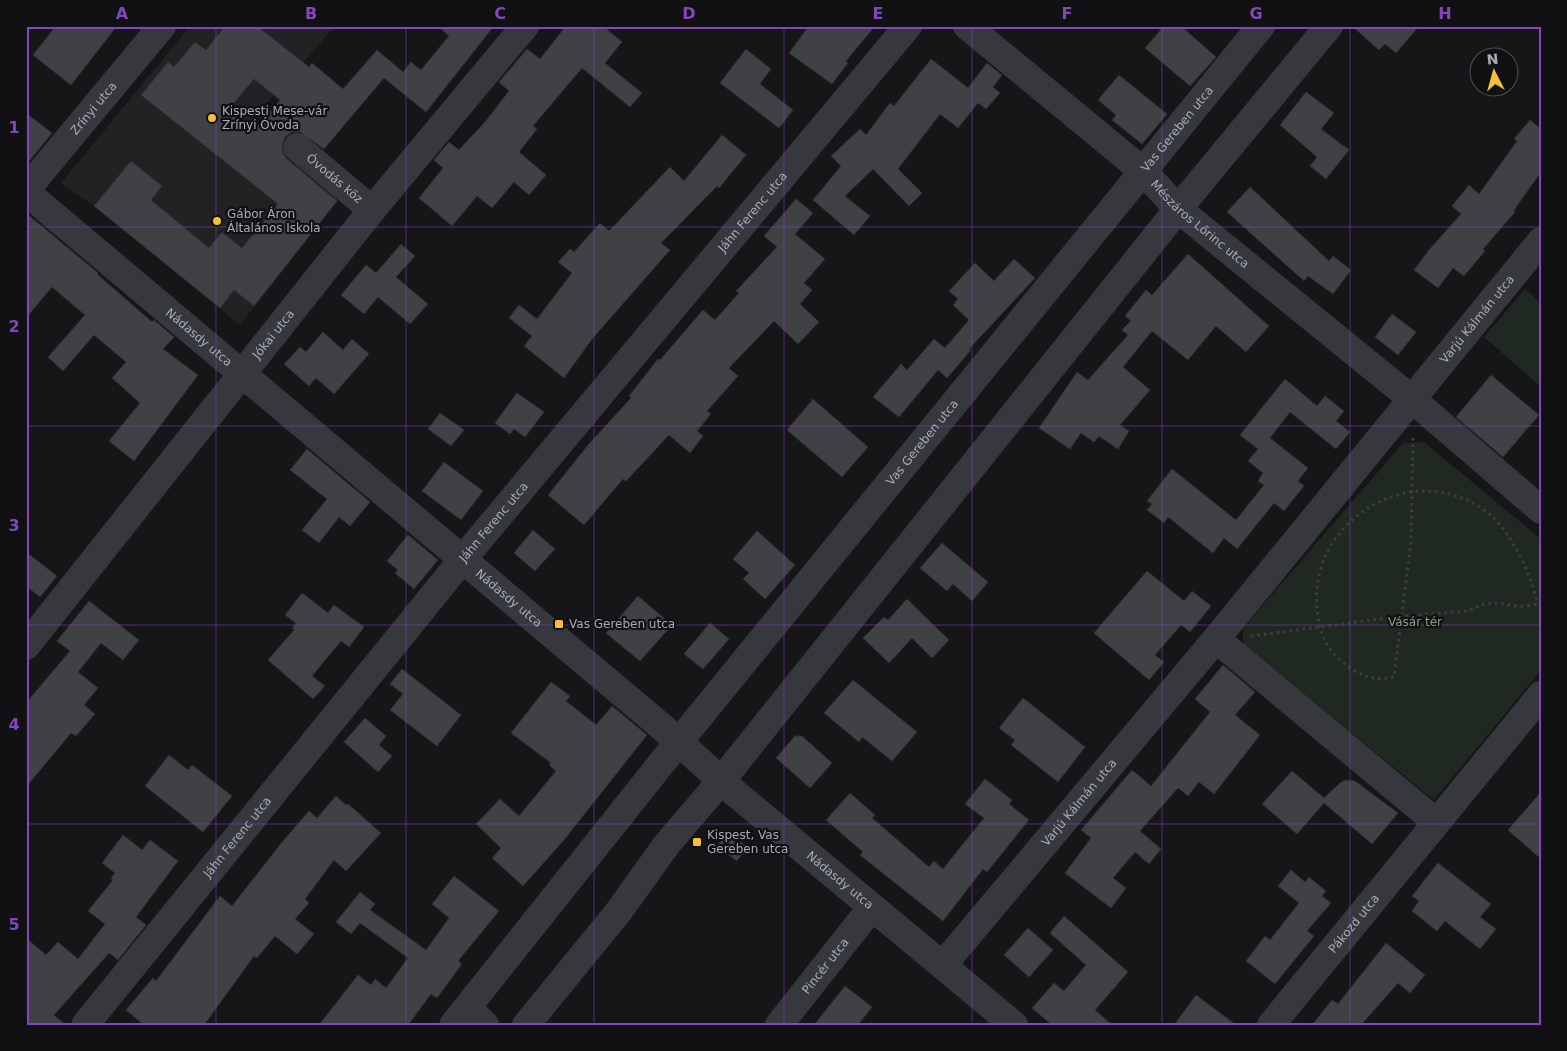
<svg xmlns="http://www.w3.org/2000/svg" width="1567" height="1051" font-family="'DejaVu Sans',sans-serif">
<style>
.built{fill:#222225}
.green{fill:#202822}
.building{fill:#404145;stroke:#303034;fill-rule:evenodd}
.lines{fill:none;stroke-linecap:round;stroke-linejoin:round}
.path{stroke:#3d3e44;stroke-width:3;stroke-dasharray:2.5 4;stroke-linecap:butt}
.minor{stroke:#37383d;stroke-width:28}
.grid{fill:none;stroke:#8446be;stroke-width:1;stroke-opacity:0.55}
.poi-dot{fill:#f3c133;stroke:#111113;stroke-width:2}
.labels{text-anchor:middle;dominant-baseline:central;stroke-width:4.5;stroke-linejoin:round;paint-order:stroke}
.street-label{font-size:12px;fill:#a8acb8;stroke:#111113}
.poi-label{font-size:12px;fill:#a8acb8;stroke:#111113;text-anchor:start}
.park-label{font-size:12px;fill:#7fa384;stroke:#111113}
.neatline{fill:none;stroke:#8446be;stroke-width:2}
.grid-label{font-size:16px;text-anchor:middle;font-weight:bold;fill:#8446be}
</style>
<rect width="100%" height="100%" fill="#161618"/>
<path class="built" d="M190 26H335L247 126 339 199 240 325 94 206 61 183Z"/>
<path class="green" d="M1525 289 1541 303V387L1484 337Z
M1424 442 1541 539V670L1434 800 1243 645V628L1403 443Z"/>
<path class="building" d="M56 26H117L71 85 33 55Z
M225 26H257L309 67 312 63 343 89 377 50 403 72 411 62 421 70 449 36 438 26H494L426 112 384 78 324 149 300 132H292L285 137 282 145 283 153 287 159 337 201 254 306 234 290 220 308 94 206 131 161 162 186 151 200 209 248 222 232 242 248 278 204 141 95 168 62 174 67 195 42 206 50ZM254 79 280 100 254 130 228 110Z
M566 26H603L622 42 605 63 642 93 630 107 582 68 533 126 537 129 519 152 546 175 529 195 514 182 492 208 477 196 452 226 419 198 443 168 434 160 449 142 459 150 485 122 509 91 499 82 527 49 540 59Z
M809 26H875L846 61 848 63 832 84 789 53Z
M1164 26H1181L1216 57 1190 86 1145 48Z
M1352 26H1419L1396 53 1385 44 1379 50Z
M746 49 771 69 760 84 793 110 779 128 720 83Z
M931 59 968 88 987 63 1002 75 993 87 1000 93 986 109 978 103 958 128 940 114 898 169 922 193 909 206 873 169 845 196 870 216 854 235 813 200 841 166 831 156 860 129 866 135 890 103 894 106Z
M1119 75 1167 114 1142 144 1112 120 1116 115 1098 100Z
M1306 92 1334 113 1321 129 1349 150 1326 179 1310 166 1317 157 1280 125Z
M26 113 52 133 26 165Z
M1530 120 1541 129V172L1514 210 1515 212 1483 249 1485 251 1464 276 1453 268 1438 288 1414 270 1429 250 1461 214 1452 206 1469 185 1479 194 1517 141 1514 139Z
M722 135 746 155 719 188 717 186 661 243 670 250 592 339 564 378 524 346 532 336 509 318 519 305 537 319 572 273 558 262 570 249 574 252 600 223 609 231 670 167 684 181Z
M1250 187 1329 261 1333 256 1351 270 1333 294 1308 276 1304 281 1227 212Z
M796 199 813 213 795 234 825 259 804 283 812 290 800 304 819 322 798 344 774 321 729 368 738 376 707 411 711 414 697 431 703 436 690 453 669 435 626 481 623 479 584 525 548 495 588 445 631 398 629 396 658 359 660 360 703 310 715 320 739 293 736 291 777 247 764 236Z
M26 213 98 273 97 274 152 322 154 320 174 337 163 349 198 375 134 461 109 441 140 403 112 378 126 362 94 335 63 371 48 357 85 315 52 287 26 318Z
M401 244 415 256 396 277 428 304 410 324 378 297 364 314 341 295 366 265 376 273Z
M1188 254 1269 326 1246 352 1216 326 1188 360 1152 331 1123 367 1150 390 1120 425 1129 431 1118 449 1099 436 1094 442 1081 433 1070 449 1039 428 1077 372 1088 380 1128 335 1122 330 1131 321 1125 316 1146 290 1152 295Z
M1014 259 1035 278 969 349 971 350 947 378 938 370 899 417 873 397 901 364 907 370 934 339 945 348 969 320 953 305 958 299 949 291 975 263 994 281Z
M1392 314 1416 332 1398 355 1375 337Z
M323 332 343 350 352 339 369 354 334 394 316 378 309 386 284 364 300 347 306 352Z
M1491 375 1539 415 1503 457 1456 417Z
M1285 379 1317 406 1325 396 1344 411 1336 421 1350 432 1336 449 1290 412 1270 438 1308 468 1298 481 1304 486 1284 511 1274 503 1237 549 1224 538 1213 553 1168 517 1164 523 1147 510 1152 504 1147 501 1172 469 1236 520 1264 485 1258 481 1263 473 1248 461 1258 449 1240 435Z
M517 393 544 412 525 437 514 429 510 434 495 423Z
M813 399 868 447 842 477 787 430Z
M440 413 464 430 451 446 428 429Z
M307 449 370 502 350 526 339 517 319 543 302 530 327 499 290 470Z
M444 462 483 491 461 520 422 491Z
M533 530 555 549 535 571 514 553Z
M757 531 795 565 765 599 743 579 749 573 733 559Z
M408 535 438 560 414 589 395 573 398 570 387 561Z
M942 543 988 582 972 601 953 584 947 591 920 568Z
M26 552 57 576 40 597 26 586Z
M1147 571 1184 601 1192 591 1211 606 1190 632 1181 625 1155 655 1164 662 1149 680 1094 633Z
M302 593 328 613 334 605 364 627 349 647 341 641 312 676 325 686 313 699 268 660 294 630 292 628 296 623 285 615Z
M638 596 672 625 640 661 606 633Z
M907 599 949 640 932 658 912 638 889 663 863 638 884 617 888 620Z
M89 601 139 640 123 660 101 643 78 672 98 688 84 705 95 714 76 736 71 733 26 787V703L70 651 57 641Z
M710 623 729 639 703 669 684 654Z
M1223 665 1255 692 1235 715 1260 735 1214 794 1199 782 1188 796 1178 788 1140 831 1161 849 1149 864 1135 852 1113 878 1126 888 1111 908 1065 873 1091 838 1081 830 1132 770 1151 786 1210 712 1195 699Z
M402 669 461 715 437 746 390 710 403 694 390 684Z
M853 680 917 732 892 761 862 737 859 742 824 713Z
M551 682 570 696 566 701 596 725 612 706 647 735 564 840 523 886 492 858 501 848 476 824 500 799 519 816 556 771 549 765 551 763 511 733Z
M1023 698 1085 747 1058 782 1011 745 1015 740 999 728Z
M365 718 386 736 379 745 392 756 378 772 344 742Z
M795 736H802L832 763 810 788 776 758Z
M169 755 188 770 192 765 232 796 203 832 145 786Z
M1292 771 1324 798 1340 783 1345 780 1355 781 1398 813 1372 844 1324 803 1297 834 1262 804Z
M985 779 1012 800 1009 804 1029 820 987 872 983 869 943 921 860 855 863 852 826 820 850 793 875 815 872 818 929 867 934 861 943 869 984 818 965 804Z
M1541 792V859L1508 830Z
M336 796 346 805 348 804 381 833 346 871 334 860 305 899 309 903 295 919 314 934 297 954 275 936 257 958 254 956 204 1025H144L126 1010 153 978 156 981 220 896 232 906 283 841 309 811 317 818Z
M727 832 747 847 737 861 717 846Z
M123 835 142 850 150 840 178 861 136 917 146 925 118 960 109 953 54 1015 66 1025H26V938L46 955 58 942 78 959 105 924 88 911 113 880 111 878 115 873 102 863Z
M1438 863 1491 904 1480 917 1496 929 1480 949 1445 921 1437 931 1412 911 1419 901 1412 896Z
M1291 870 1305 882 1309 877 1326 891 1322 896 1331 903 1307 931 1314 936 1275 984 1246 961 1265 936 1270 940 1299 903 1278 886Z
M454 876 499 911 458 961 462 964 437 998 431 994 408 1025H319L358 975 371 985 375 979 386 988 408 958 360 923 351 934 336 922 360 892 375 904 370 910 426 950 449 918 432 904Z
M1064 916 1128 972 1095 1010 1112 1025H1052L1032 1008 1054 983 1064 991 1086 965 1050 933Z
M1028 928 1053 950 1029 977 1004 955Z
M1386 943 1425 975 1410 993 1398 983 1361 1025H1312L1332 1000 1338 1004Z
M845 986 872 1007 858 1025H814Z
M1196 995 1236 1025H1174Z"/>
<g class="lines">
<path class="path" d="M1413 438 1411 542 1394 677C1373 682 1355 674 1339 659 1324 645 1319 630 1317 609 1308 521 1411 458 1484 510 1511 529 1530 573 1538 604
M1251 636 1403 616 1469 611C1486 600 1497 603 1516 606 1524 607 1533 604 1541 604"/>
<g class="minor">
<path id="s1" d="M967 26 1144 172 1178 209 1413 400 1541 510"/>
<path id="s2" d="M297 147 372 210"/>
<path id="s3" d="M26 190 162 26"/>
<path id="s4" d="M26 192 662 727 735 793 1014 1025"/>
<path d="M1216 639 1436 822"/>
<path id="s5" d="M26 646 372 210 525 26"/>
<path id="s6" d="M943 965 1216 639 1541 241"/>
<path d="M468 1008 485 1025"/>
<path id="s7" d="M85 1025 462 560 908 26"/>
<path id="s8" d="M453 1025 660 765 1261 26"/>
<path d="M526 1025 619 911 667 844 721 781 1178 209 1329 26"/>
<path id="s9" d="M779 1025 872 907"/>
<path id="s10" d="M1271 1025 1541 695"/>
</g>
</g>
<path class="grid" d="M216 26V1025M406 26V1025M594 26V1025M784 26V1025M972 26V1025M1162 26V1025M1350 26V1025M26 227H1541M26 426H1541M26 625H1541M26 824H1541"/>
<g class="poi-dot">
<circle cx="212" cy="118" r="5"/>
<circle cx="217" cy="221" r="5"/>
<rect x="554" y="619" width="10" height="10" rx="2.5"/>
<rect x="692" y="837" width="10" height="10" rx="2.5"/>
</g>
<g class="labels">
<g class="street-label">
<text stroke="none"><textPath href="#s3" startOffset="106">Zrínyi utca</textPath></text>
<text stroke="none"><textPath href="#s8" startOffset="1152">Vas Gereben utca</textPath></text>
<text stroke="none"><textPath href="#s2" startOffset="49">Óvodás köz</textPath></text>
<text stroke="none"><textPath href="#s7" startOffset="1052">Jáhn Ferenc utca</textPath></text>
<text stroke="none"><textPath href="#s1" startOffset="306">Mészáros Lőrinc utca</textPath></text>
<text stroke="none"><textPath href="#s6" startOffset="838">Varjú Kálmán utca</textPath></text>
<text stroke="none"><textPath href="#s5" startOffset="398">Jókai utca</textPath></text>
<text stroke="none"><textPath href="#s4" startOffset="226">Nádasdy utca</textPath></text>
<text stroke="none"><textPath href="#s8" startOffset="748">Vas Gereben utca</textPath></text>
<text stroke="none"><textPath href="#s7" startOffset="648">Jáhn Ferenc utca</textPath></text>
<text stroke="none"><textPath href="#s4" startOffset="631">Nádasdy utca</textPath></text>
<text stroke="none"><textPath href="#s6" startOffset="212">Varjú Kálmán utca</textPath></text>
<text stroke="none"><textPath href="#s7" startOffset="242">Jáhn Ferenc utca</textPath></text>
<text stroke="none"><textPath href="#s4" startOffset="1066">Nádasdy utca</textPath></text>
<text stroke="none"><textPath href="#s10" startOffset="131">Pákozd utca</textPath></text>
<text stroke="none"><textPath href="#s9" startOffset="75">Pincér utca</textPath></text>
</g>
<g class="poi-label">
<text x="222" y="111">Kispesti Mese-vár<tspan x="222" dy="14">Zrínyi Óvoda</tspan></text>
<text x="227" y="214">Gábor Áron<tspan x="227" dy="14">Általános Iskola</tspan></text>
<text x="569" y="624">Vas Gereben utca</text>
<text x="707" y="835">Kispest, Vas<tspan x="707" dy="14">Gereben utca</tspan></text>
</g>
<g class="park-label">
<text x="1415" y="622">Vásár tér</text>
</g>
</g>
<rect width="1567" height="1051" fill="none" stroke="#111113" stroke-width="55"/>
<g transform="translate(1494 72) rotate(354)"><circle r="24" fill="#111113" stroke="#4d4f55"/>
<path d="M0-4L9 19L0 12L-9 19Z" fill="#f3c133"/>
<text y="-8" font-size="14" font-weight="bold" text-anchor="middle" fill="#a8acb8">N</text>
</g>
<rect x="28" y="28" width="1512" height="996" class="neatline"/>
<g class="grid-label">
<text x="122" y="19">A</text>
<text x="311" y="19">B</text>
<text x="500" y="19">C</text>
<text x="689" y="19">D</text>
<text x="878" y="19">E</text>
<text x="1067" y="19">F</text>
<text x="1256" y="19">G</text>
<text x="1445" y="19">H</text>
<text x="14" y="133">1</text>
<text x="14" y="332">2</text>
<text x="14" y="531">3</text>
<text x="14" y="730">4</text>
<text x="14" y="930">5</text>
</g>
</svg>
